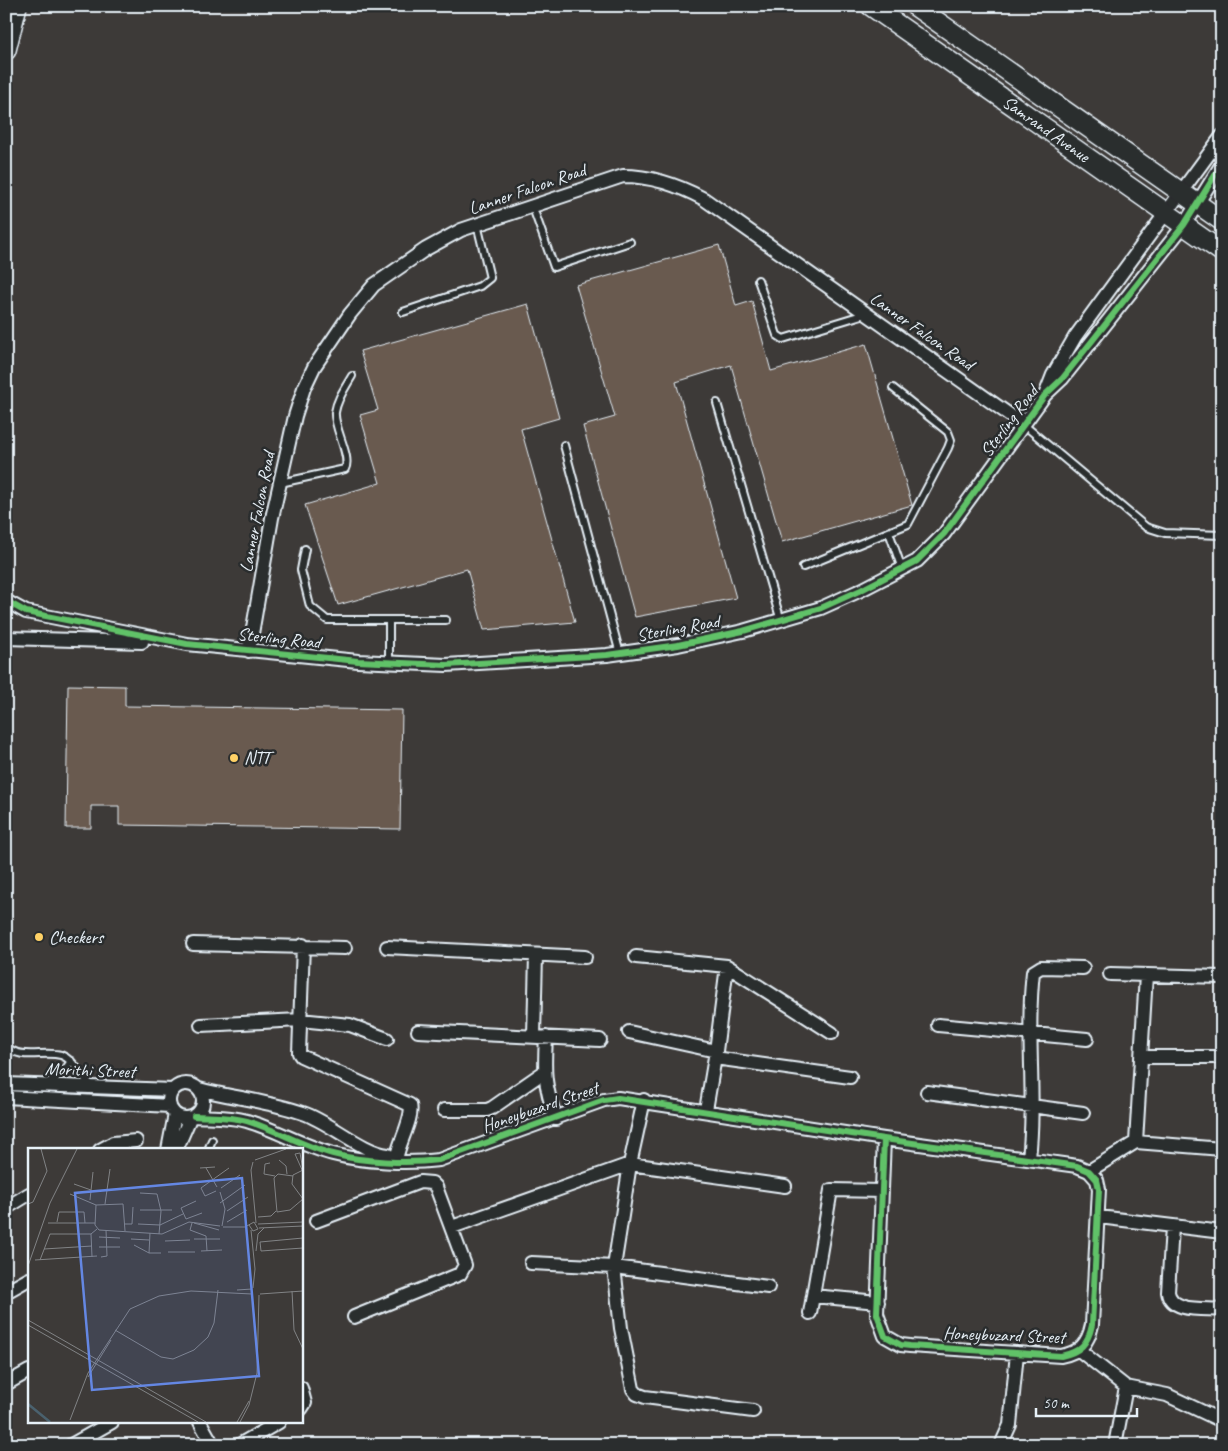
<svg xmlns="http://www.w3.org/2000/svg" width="1228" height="1451" font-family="Caveat,sans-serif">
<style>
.building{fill:#695a50;stroke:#e8f1f8}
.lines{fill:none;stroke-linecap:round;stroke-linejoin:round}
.lane-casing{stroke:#e8f1f8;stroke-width:10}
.street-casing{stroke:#e8f1f8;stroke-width:16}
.secondary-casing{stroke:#e8f1f8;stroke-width:22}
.lane{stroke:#2a2d2e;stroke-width:6}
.street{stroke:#2a2d2e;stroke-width:12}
.secondary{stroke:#2a2d2e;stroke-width:19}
.cycleway-casing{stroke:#2a2d2e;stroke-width:9}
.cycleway{stroke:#61c268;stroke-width:6}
.poi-dot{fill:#ffd166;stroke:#2a2d2e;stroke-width:2}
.labels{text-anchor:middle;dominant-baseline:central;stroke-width:5;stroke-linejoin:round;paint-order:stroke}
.street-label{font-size:18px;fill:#e8f1f8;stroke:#2a2d2e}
.poi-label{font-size:18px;fill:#e8f1f8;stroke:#2a2d2e;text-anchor:start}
.inset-river{fill:none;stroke:#4a616e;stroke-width:2.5}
.inset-road{fill:none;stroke:#818385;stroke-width:1}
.view{fill:#6487e3;fill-opacity:0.15;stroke:#6487e3;stroke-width:2.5}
.inset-edge{fill:none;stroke:#e8f1f8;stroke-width:2.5}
</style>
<rect width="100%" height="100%" fill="#3d3a38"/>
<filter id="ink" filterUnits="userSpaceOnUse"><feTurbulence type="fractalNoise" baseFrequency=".02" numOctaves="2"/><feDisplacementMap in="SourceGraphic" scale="10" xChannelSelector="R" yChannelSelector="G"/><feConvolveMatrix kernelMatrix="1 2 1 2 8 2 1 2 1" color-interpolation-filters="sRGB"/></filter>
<g filter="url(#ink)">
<path class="building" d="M719 245 736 306 752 301 771 371 866 344 912 505 782 542 731 365 676 382 736 598 635 617 583 426 615 417 576 285Z
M528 304 559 418 521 429 575 622 484 630 467 569 338 605 305 505 380 483 360 415 378 410 360 351Z
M68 685 125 686V706L402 710 400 829 119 825V806H91V828H66Z"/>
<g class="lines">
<g class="lane-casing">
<path id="lane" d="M532 205 554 267 630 242
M758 280 777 335 783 339 865 314
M403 312 480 286 490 278 477 224
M717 403 781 621
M1024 425 1146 527 1165 533 1222 535
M564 445 620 654
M280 483 345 469C352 457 333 427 335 412 337 399 345 388 352 376
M889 532 902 569
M305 549 301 570 310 606 327 620H446
M803 567 908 524 948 448 951 440 948 432 893 388
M389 662V620
M6 1046C21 1061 43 1050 61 1055 75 1060 80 1077 92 1085
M47 1083 63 1073 71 1061
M208 1150 212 1140"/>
</g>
<g class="street-casing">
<path id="street" d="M1046 393 1053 375 1075 337 1222 136
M6 601 26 612 187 644 358 661 446 665 607 655 678 645 743 631 821 608 861 590 917 561 944 534 1045 395 1062 379 1184 225 1222 164
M6 638 142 642
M249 651 272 518 295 416 304 388 314 367 350 314 374 285 426 249 461 230 623 176C652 176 678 185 704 199L1024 425
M193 944 345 948
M303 945 299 1053 301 1056 410 1105C414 1116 399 1143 397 1156
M387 947 585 957
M636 957 727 966 716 1051 706 1110
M727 966 832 1033
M1110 974 1222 977
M201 1025 300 1020 350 1025 387 1039
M938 1025 1087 1039
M418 1031 600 1040
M629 1032 716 1051
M534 1036 536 955
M546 1037C544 1073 544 1084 556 1119
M1141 1057H1222
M715 1058 850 1077
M169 1101a17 17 0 1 1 34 0a17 17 0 1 1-34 0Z
M6 1084 173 1090
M199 1089C233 1098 269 1101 303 1113 330 1122 362 1152 388 1155
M927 1092 1083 1113
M6 1097 170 1106
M644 1100 630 1164 614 1267 621 1328 633 1389 637 1394 645 1397 753 1411
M444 1110H487L492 1108 544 1072
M194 1116C212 1117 230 1116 247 1121 277 1130 303 1146 333 1154 363 1162 408 1164 439 1160L604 1100 618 1098 884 1139 1077 1166 1089 1171 1097 1180 1099 1189 1092 1325C1088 1344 1080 1352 1061 1356L910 1346 901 1345 885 1336 877 1314 884 1139
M1136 1142 1222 1149
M100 1150 113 1143 136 1141
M168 1150 175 1114
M176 1150 190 1118
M1029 1158C1036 1097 1026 1034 1033 972L1041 967 1083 968
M1089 1171 1136 1142 1146 975
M6 1208 29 1194
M1099 1217 1222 1232
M316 1221 420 1182 432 1183 436 1187 465 1265 460 1274 354 1317
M452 1227 630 1164 785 1186
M1172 1227 1168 1292C1171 1313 1205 1308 1222 1310
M531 1263 614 1267 768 1287
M6 1292 29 1279
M813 1296 878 1302
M810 1313 831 1190 882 1191
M1079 1350 1126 1387 1167 1395 1222 1421
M6 1384 29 1371
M301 1388 305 1403 301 1409
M200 1422 213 1445
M71 1445 112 1422
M239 1445 279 1422
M1001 1445 1010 1425 1017 1353
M1115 1445 1126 1387"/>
</g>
<g class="secondary-casing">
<g id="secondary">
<path id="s1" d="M871 6 1222 252"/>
<path d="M915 6 1222 221"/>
<path d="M6 50 17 6"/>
</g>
</g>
<use href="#lane" class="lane"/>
<use href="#street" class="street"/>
<use href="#secondary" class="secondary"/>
<g class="cycleway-casing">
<path id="cycleway" d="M6 601 26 612 187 644 358 661 446 665 607 655 678 645 743 631 821 608 861 590 917 561 944 534 1045 395 1062 379 1184 225 1222 164
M194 1116C212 1117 230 1116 247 1121 277 1130 303 1146 333 1154 363 1162 408 1164 439 1160L604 1100 618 1098 884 1139 1077 1166 1089 1171 1097 1180 1099 1189 1092 1325C1088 1344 1080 1352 1061 1356L910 1346 901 1345 885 1336 877 1314 884 1139"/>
</g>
<use href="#cycleway" class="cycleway"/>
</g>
</g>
<g class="poi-dot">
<circle cx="234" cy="758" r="5"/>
<circle cx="39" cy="937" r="5"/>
</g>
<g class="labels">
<g class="street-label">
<text stroke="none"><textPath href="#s1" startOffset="214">Samrand Avenue</textPath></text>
<text transform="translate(527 189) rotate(-19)">Lanner Falcon Road</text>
<text transform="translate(922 331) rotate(35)">Lanner Falcon Road</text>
<text transform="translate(1009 421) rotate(-53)">Sterling Road</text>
<text transform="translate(257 512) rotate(-79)">Lanner Falcon Road</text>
<text transform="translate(678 628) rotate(-10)">Sterling Road</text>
<text transform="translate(279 638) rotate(6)">Sterling Road</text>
<text transform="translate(90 1070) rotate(2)">Morithi Street</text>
<text transform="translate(540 1107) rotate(-19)">Honeybuzard Street</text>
<text transform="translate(1004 1335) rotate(2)">Honeybuzard Street</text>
</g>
<g class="poi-label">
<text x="244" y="758">NTT</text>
<text x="49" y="937">Checkers</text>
</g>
</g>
<g transform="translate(28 1148)">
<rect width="275" height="275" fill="#3d3a38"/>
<path class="inset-river" d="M0 256 22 274"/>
<path class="inset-road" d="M227 12 258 1M251 12 258 18 259 26M225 14 223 22 228 75M242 15 237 16 236 26 247 28M172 20 187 19M178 20 189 39M275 24 267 6 272 5 275 22M265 28 250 26 246 30 249 64 262 62 275 51 264 36 265 27 275 22M46 36 63 42M193 40 212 27M188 43 177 48 173 40 201 20M192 44 197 61 194 78M112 45 129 46 133 63 131 86M42 46 68 57M62 52 65 24M168 53 153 60 158 71 174 65M192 55 217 37M0 56 5 54 19 23 13 1M77 56 82 21M68 57 67 77 71 82 134 86 161 74 192 78M68 57 95 56 97 83M112 62H144M199 63 220 49M230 69 243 68 248 63M29 74 31 64H56L57 75M199 74 219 62M20 75H67M164 75 162 82 178 88 179 103M166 75 191 82M97 76H104L105 59M110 76 132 77 155 66M230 76 275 74M195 79H217L226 74 230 81 225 83 221 77M231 80 275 78M223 82 227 121 225 140M122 85 121 105H133M71 89 92 90M275 90 232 94 233 103 275 100M103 91 121 92M166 91H192M137 93 162 92M106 97 121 105M71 99H92M16 101 64 98M173 103 194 102M228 103 230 86 236 80M140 104H167M64 109 63 86 69 81M73 109 79 108 78 82M7 112 69 108M12 112 22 86H63M0 118 22 55 49 1M209 142 224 141M264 143 266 182 275 201M232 146 275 143M0 172 178 274M0 177 170 274M87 182 133 209 145 211 166 202 180 189 186 175 190 142M60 229 83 192M42 272 60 225 102 161 131 148 163 143 224 146M209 274 221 253M212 274 221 257 229 225 231 147"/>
<path class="view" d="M214 30 231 228 64 242 47 45Z"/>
<rect width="275" height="275" class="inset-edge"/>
</g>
<rect width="1228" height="1451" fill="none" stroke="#2a2d2e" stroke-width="25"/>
<rect x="12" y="12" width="1203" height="1426" fill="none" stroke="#e8f1f8" stroke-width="2" filter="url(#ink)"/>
<path d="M1036 1408v8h101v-8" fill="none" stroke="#e8f1f8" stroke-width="2.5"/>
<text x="1043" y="1408" font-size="15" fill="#e8f1f8" stroke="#2a2d2e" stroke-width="4" paint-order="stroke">50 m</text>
</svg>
